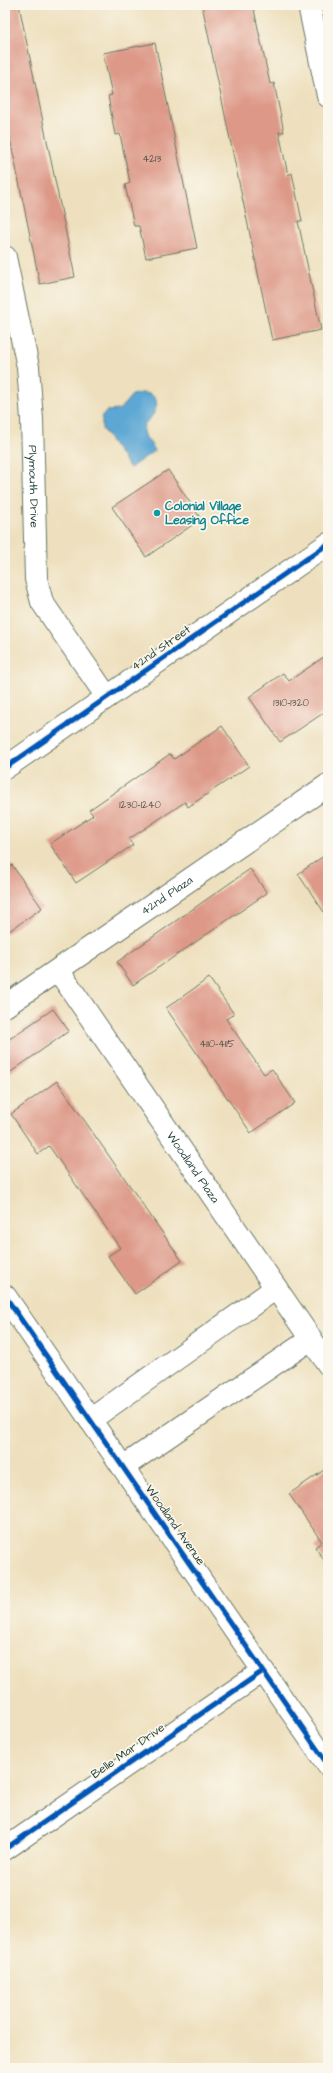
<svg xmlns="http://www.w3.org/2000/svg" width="333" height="2073" font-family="'Architects Daughter',sans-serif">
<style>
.water{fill:#5ca7d4;stroke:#3e7284}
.building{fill:#dd9887}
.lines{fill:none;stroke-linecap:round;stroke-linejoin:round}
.minor-casing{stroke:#677664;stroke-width:24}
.minor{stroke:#fff;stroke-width:22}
.cycleway-casing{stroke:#fbf7ec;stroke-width:8}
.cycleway{stroke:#0057b8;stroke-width:5}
.culture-dot{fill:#0f9aa8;stroke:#fbf7ec;stroke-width:1.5}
.labels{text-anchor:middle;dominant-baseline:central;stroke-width:3.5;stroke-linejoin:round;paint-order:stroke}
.number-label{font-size:10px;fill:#4e5449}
.street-label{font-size:12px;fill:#1f3d34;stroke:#fbf7ec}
.culture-label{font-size:12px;font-weight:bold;fill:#0d838f;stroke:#fbf7ec;text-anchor:start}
</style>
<rect width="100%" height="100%" fill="#fbf7ec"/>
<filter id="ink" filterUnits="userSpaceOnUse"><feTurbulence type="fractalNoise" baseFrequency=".025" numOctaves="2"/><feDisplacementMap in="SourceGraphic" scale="8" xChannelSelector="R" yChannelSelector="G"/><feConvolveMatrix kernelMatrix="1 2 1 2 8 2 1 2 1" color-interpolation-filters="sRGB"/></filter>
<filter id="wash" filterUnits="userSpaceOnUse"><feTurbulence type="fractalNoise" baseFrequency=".012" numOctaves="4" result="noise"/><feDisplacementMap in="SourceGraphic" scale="16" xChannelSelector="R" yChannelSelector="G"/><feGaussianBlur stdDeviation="0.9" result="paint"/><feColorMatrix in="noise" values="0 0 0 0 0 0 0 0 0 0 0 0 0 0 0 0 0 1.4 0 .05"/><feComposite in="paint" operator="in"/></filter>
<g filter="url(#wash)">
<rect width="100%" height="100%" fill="#eee0be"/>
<path class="water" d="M140 393C164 392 159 413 144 424L143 433 155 450 130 468 102 429V416L107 411 119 410 132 395Z"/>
<g id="blocks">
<path class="building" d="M19 5 75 277 40 284 5 114V7Z
M202 5H253L270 84 274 83 284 132H279L288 175 292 173 302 221H298L321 330 272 340Z
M155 43 197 248 146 258 139 226H134L125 185 130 183 120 134 115 135 108 96 112 95 103 53Z
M168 470 201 519 146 557 112 507Z
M328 654V710L280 742 249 697 283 673 289 681Z
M222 726 249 766 188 807 185 802 129 839 133 845 76 883 50 844 93 815 89 810 170 754 174 759Z
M328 853V909L324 912 298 874Z
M12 865 42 908 5 934V870Z
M250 869 267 893 133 985 117 962Z
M209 978 234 1014 226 1019 264 1074 272 1069 295 1103 251 1133 166 1008Z
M53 1009 69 1031 5 1076V1042Z
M57 1081 182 1261 135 1294 108 1256 120 1248 49 1146 38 1154 11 1114Z
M327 1468 328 1470V1566L315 1547 322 1542 289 1494Z"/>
</g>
</g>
<g filter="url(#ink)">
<use href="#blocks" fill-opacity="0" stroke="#677664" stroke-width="1"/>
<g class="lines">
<g class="minor-casing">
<g id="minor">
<path d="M309 5 328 96"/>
<path id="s1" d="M5 257 28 367 32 419 36 579 42 602 107 697"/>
<path d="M5 768 328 544"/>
<path id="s2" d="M58 970 328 1364"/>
<path id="s3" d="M5 1006 328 785"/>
<path d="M5 1296 328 1765"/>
<path d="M90 1420 276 1288"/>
<path d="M123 1467 311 1339"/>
<path d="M5 1849 263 1671"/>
</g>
</g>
<use href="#minor" class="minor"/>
<g class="cycleway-casing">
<path id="cycleway" d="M5 768 328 544
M5 1296 328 1765
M5 1849 263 1671"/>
</g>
<use href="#cycleway" class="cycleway"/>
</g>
</g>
<circle class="culture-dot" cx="157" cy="513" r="4"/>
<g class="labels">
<g class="number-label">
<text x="152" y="159">4213</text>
<text x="291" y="703">1310-1320</text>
<text x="140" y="805">1230-1240</text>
<text x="217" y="1044">4110-4115</text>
</g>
<g class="street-label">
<text stroke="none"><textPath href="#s1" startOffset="232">Plymouth Drive</textPath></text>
<text transform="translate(161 648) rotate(-35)">42nd Street</text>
<text stroke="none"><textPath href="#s3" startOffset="196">42nd Plaza</textPath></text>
<text stroke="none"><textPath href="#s2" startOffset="239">Woodland Plaza</textPath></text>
<text transform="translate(175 1525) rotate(55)">Woodland Avenue</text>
<text transform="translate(128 1751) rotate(-35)">Belle Mar Drive</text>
</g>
<g class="culture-label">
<text x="165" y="506">Colonial Village<tspan x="165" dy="14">Leasing Office</tspan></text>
</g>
</g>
<rect width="333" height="2073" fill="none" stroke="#fbf7ec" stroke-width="20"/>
</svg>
